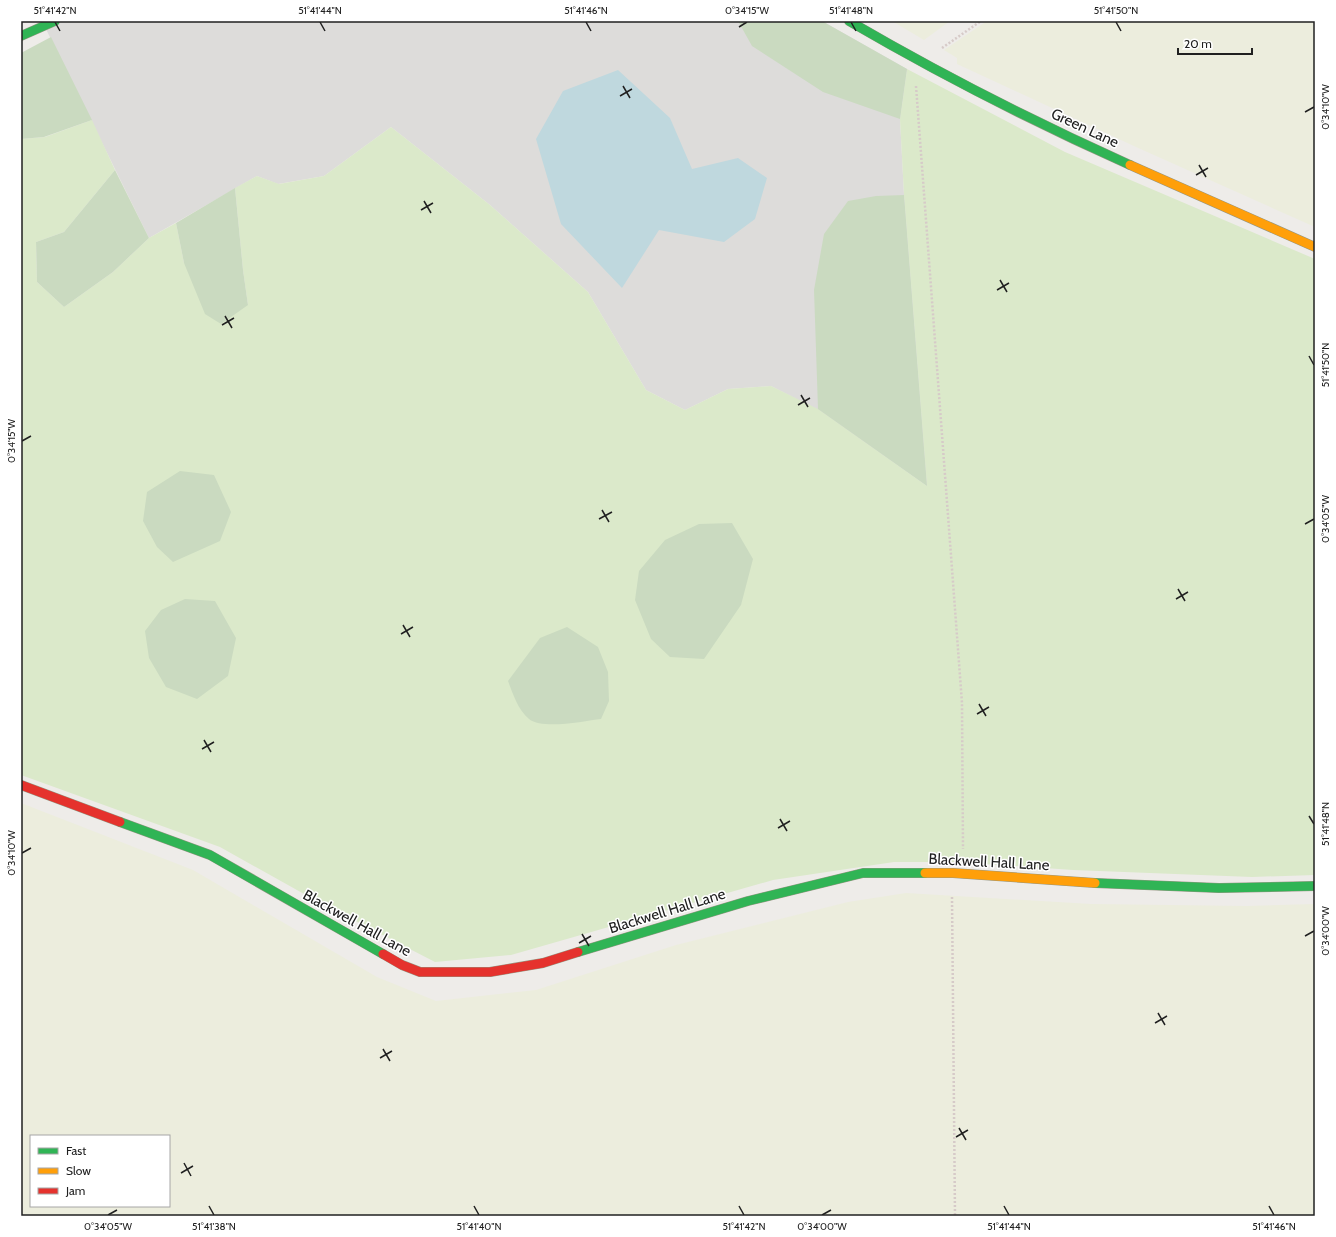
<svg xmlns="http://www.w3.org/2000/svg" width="1336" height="1237" font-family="Cabin,sans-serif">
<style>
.residential{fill:#dddcda}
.farmland{fill:#eceddd;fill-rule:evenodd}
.grass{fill:#dbe9ca}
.forest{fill:#cadac0}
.water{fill:#bfd8de}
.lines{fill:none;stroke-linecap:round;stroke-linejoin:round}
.fast-casing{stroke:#959682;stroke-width:10}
.slow-casing{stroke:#959682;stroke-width:10}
.jam-casing{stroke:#959682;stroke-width:10}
.path{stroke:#d6cac8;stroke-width:2.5;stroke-dasharray:2 2;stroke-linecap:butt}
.fast{stroke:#30b455;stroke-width:9}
.slow{stroke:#ff9f0a;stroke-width:9}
.jam{stroke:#e5322d;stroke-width:9}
.ticks{fill:none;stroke:#202020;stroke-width:1.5}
.labels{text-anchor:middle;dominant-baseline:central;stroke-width:3;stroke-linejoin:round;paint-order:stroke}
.street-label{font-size:15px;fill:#202020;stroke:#fff}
.neatline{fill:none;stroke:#202020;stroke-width:1.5}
.ticks-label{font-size:10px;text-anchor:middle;fill:#202020}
</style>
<rect width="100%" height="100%" fill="#eeece9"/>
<path class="residential" d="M42 21H822L907 69 900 119 904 195 927 486 818 410 771 386 728 389 685 410 646 390 588 292 490 205 391 127 324 176 278 184 257 176 149 238Z"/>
<path class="farmland" d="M892 21H950L924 40Z
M987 21H1315V227L1136 147 957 64V58L944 50Z
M21 803 193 870 377 977 436 1001 536 990 676 945 848 902 906 893 1091 904 1247 906 1315 904V1216H21ZM31 1136H169V1206H31Z"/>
<path class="grass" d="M907 69 1065 152 1315 259V875L1252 877 1073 870 958 862H894L773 880 511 955 435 962 313 899 220 847 21 775V139L45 137 92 120 115 170 64 232 36 242 37 282 64 307 113 272 149 238 176 223 184 263 248 305 243 270 235 188 257 176 279 184 324 176 391 127 490 205 588 292 646 390 685 410 728 389 771 386 818 409 927 486 904 195 900 119Z"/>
<path class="forest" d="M738 21H822L907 69 900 119 823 92 752 46Z
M51 37 92 120 44 137 21 139V53Z
M115 170 149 238 113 272 64 307 37 282 36 242 64 232Z
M235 188 243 270 248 305 221 324 205 314 184 263 176 223Z
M904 195 927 486 818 409 814 290 824 234 848 201 876 196Z
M180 471 214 475 231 512 220 541 173 562 157 547 143 521 147 492Z
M732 523 753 559 741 605 704 659 670 657 651 639 635 600 639 571 665 540 699 524Z
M185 599 215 601 236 638 228 676 197 699 166 687 149 658 145 631 161 610Z
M567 627 598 647 608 672 609 701 601 719C584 721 543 730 529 719 518 710 513 694 508 681L540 638Z"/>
<path class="water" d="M618 70 670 118 692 169 738 158 767 178 755 219 724 242 659 230 622 288 561 224 536 139 563 91Z"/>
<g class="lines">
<g class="fast-casing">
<path id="fast" d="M849 21C940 74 1034 122 1130 165
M21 36 55 21
M120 822 210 855 383 954
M1095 883 1219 888 1315 886
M578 952 748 901 863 873H925"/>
</g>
<g class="slow-casing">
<path id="slow" d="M1130 165 1315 247
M925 873H953L1095 883"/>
</g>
<g class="jam-casing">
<path id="jam" d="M21 785 120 822
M383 954 402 965 420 972H490L543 963 578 952"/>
</g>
<path class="path" d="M942 48 981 21
M916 86 962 703 963 849
M952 897 955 1216"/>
<use href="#fast" class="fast"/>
<use href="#slow" class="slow"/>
<use href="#jam" class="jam"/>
</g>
<path class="ticks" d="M55 22 60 31M320 22 325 31M586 22 591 31M851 22 856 31M1116 22 1121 31M739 27 747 22M623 86 630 98M620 96 632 89M1305 112 1314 107M1199 165 1206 177M1196 175 1208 168M424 201 431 213M421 210 433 203M1000 280 1007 292M997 290 1009 283M225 316 232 328M222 325 234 318M1309 356 1314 365M801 395 808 407M798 405 810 398M22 441 31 436M602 510 609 522M599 519 612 512M1305 524 1314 519M1178 589 1185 601M1176 599 1188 592M403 625 410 637M401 634 413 627M979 704 986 716M977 714 989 707M204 740 211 752M202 749 214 742M1309 816 1314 824M780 819 787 831M778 828 790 821M22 853 31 848M582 934 589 946M1305 936 1314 931M579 943 591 936M1158 1013 1165 1025M1155 1023 1167 1016M383 1049 390 1061M380 1058 392 1051M959 1128 966 1140M956 1137 968 1130M184 1163 191 1176M181 1173 193 1166M209 1206 214 1215M474 1206 479 1215M739 1206 744 1215M1004 1206 1009 1215M1269 1206 1274 1215M108 1215 117 1210M822 1215 831 1210"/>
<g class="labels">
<g class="street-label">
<text transform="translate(1085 128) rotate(25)">Green Lane</text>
<text transform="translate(989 862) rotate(3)">Blackwell Hall Lane</text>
<text transform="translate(667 911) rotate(-17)">Blackwell Hall Lane</text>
<text transform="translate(357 923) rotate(29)">Blackwell Hall Lane</text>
</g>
</g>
<rect width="1336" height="1237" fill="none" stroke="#ffffff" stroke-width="44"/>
<rect x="30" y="1135" width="140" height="72" fill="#ffffff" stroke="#a6a6a6"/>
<rect x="38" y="1148" width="20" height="6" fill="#30b455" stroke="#a6a6a6"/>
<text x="66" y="1155" font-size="12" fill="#202020">Fast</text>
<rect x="38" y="1168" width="20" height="6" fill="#ff9f0a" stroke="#a6a6a6"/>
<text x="66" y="1175" font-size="12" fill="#202020">Slow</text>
<rect x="38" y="1188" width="20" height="6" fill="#e5322d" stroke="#a6a6a6"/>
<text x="66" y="1195" font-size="12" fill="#202020">Jam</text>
<path d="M1178 48v6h74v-6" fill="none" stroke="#202020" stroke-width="2"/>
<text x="1184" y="48" font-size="12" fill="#202020" stroke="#ffffff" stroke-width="3" paint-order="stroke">20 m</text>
<rect x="22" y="22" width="1292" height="1193" class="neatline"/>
<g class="ticks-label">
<text x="55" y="14">51°41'42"N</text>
<text x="320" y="14">51°41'44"N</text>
<text x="586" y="14">51°41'46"N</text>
<text x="747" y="14">0°34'15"W</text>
<text x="851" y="14">51°41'48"N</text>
<text x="1116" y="14">51°41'50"N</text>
<text transform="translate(1325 107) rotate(-90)" y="4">0°34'10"W</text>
<text transform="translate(1325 365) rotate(-90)" y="4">51°41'50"N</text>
<text transform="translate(11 441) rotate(-90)" y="4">0°34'15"W</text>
<text transform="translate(1325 519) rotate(-90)" y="4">0°34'05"W</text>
<text transform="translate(1325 824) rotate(-90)" y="4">51°41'48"N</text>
<text transform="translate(11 853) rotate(-90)" y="4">0°34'10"W</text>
<text transform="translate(1325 931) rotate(-90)" y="4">0°34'00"W</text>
<text x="108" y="1230">0°34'05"W</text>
<text x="214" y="1230">51°41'38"N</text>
<text x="479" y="1230">51°41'40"N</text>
<text x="744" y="1230">51°41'42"N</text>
<text x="822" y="1230">0°34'00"W</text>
<text x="1009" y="1230">51°41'44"N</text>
<text x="1274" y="1230">51°41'46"N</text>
</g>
</svg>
